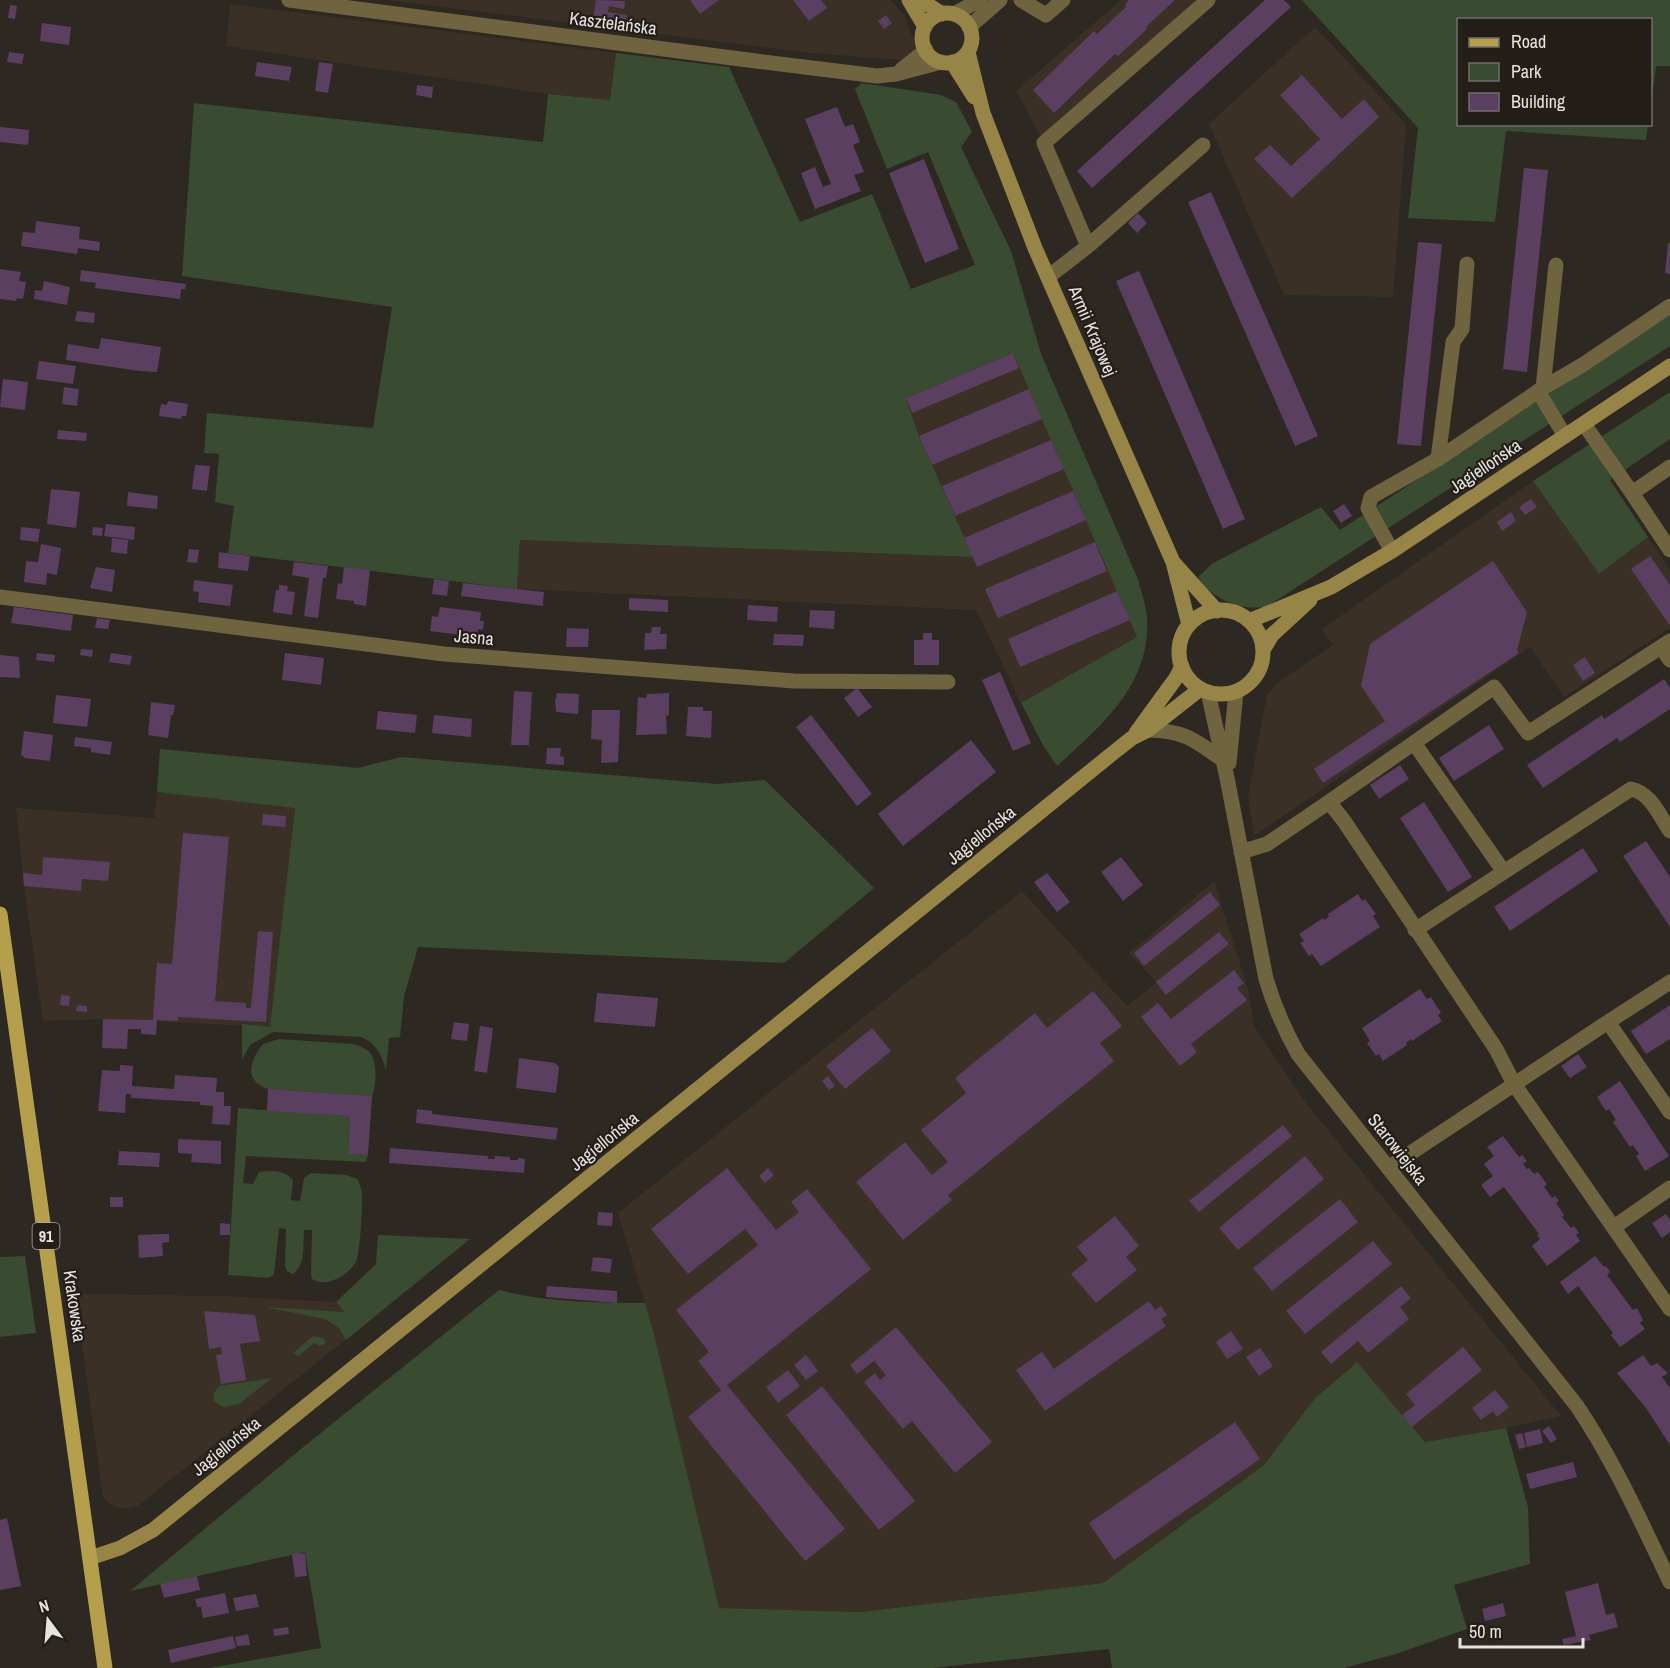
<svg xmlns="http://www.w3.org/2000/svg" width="1670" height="1668" font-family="'Archivo Narrow',sans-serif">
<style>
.built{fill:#3a3025}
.green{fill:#394b30}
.building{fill:#5a3f60}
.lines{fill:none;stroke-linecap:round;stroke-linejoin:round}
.street{stroke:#6f643f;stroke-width:15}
.secondary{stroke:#968547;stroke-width:15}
.primary{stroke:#b59e4c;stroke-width:15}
.labels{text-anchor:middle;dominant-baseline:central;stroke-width:4.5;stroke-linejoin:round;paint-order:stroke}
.shield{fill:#241e19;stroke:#aca8a4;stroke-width:1.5}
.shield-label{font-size:16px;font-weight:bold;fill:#e7e3df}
.street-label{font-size:18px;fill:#e7e3df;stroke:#241e19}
</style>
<rect width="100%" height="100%" fill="#2e2822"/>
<path class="built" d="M387 0H890L904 15 917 49 904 60 809 53Z
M1121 0H1208L1044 143 1016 91Z
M230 4 616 53 610 100 548 94 226 46Z
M1315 27 1406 124 1393 297 1284 295 1209 124Z
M1013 353 1138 637 1021 703 976 610 517 589 520 540 972 557 919 436 906 398Z
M1533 481 1599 574 1648 537 1670 570V628L1564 697 1530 647 1254 836 1248 796 1267 695 1277 683 1333 645 1322 629Z
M157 792 296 807 270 1027 103 1019 43 1021 24 886 16 808 154 818Z
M1214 881 1248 989 1254 1026 1305 1102 1561 1416 1506 1428 1425 1442 1356 1362 1315 1398 1264 1465 1103 1583 860 1612 718 1608 653 1330 618 1213 1022 891 1127 1006 1148 990 1156 982 1129 953Z
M75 1294 227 1296 336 1302 345 1312 374 1317 139 1505 123 1509 111 1505 103 1497Z"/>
<path class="green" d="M1302 0H1670V66H1656L1651 107 1650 20H1458V124L1648 125 1646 140 1506 131 1495 222 1408 218 1418 128Z
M616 53 729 67 800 222 872 194 911 289 975 265 928 152 887 169 855 89 862 83 941 95 956 102 972 132 961 147 1011 251 1041 354 1137 577C1141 591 1146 604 1147 618 1151 685 1101 726 1057 766L1044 747 1021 703 1137 637 1013 353 906 398 919 436 973 557 520 540 517 589 228 553 234 506 215 502 219 454 204 453 207 413 373 428 392 307 182 276 194 103 543 142 548 94 610 100Z
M1670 315V346L1280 598C1275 601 1269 606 1263 607 1239 611 1209 597 1198 577L1213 563 1321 507 1340 530Z
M1670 392V439L1610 480 1648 537 1599 574 1533 481Z
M160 749 358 768 401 757 717 784 765 780 874 888 784 963 418 947 404 997 400 1037 389 1038 386 1070C381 1054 377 1044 361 1037L273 1032 250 1045 242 1059V1024L270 1027 295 808 157 792Z
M279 1039 353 1044C359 1046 366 1048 370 1053 378 1062 376 1086 372 1096L268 1089C244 1081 249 1061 263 1044Z
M238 1108 350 1116 348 1154 368 1155 366 1162 246 1156 243 1183 253 1184 259 1172C272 1170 285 1170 293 1180L291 1200 300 1201 304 1178 311 1173 346 1175 357 1179C359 1182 360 1185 361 1188 364 1195 360 1255 356 1262 347 1276 327 1288 312 1279L311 1273 312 1230H304C303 1244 306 1265 293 1274L287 1271 285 1265 286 1229 279 1228 274 1275 268 1278 228 1275Z
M378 1235 470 1239 346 1340 339 1328 325 1319 265 1307 344 1312 336 1302 376 1264Z
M25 1256 36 1333 0 1337V1257Z
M499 1290C545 1302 597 1303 645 1303L653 1330 719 1608 860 1612 1103 1583 1264 1465 1315 1398 1357 1362 1425 1442 1506 1428 1528 1507 1530 1564 1454 1585 1467 1629 1396 1654 1344 1668H1112L1109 1649 932 1668H210L321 1648 305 1552 130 1591 307 1444Z
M313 1336 323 1338 325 1340V1344L319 1346 314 1343 299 1356 293 1353Z
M272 1378 239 1404 223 1407 214 1401V1393L219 1386Z"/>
<path class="building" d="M596 0 625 1 624 9 609 6 608 12 627 15 625 24 593 20Z
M690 0H719L700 14Z
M793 0H821L827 8 809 21Z
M1129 0H1175L1146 27 1147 29 1118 56 1115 54 1054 113 1033 90 1094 31 1097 34 1126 7 1125 5Z
M1265 0H1284L1291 7 1092 188 1077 171Z
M10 5 17 6 15 19 8 18Z
M886 15 892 23 884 29 878 21Z
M42 23 71 27 69 45 40 41Z
M9 52 24 54 22 64 7 62Z
M257 62 292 67 289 81 255 76Z
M319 62 333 64 328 93 315 91Z
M1302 75 1342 119 1364 99 1379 117 1292 198 1254 159 1270 145 1291 166 1320 139 1280 95Z
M417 85 433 87 432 98 416 95Z
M837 107 845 127 853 124 860 142 853 145 864 172 854 175 861 191 815 209 801 173 815 167 823 187 831 184 805 119Z
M0 127 29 130 28 145 0 142Z
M924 159 959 249 925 263 889 173Z
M1524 168 1548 170 1527 372 1503 369Z
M1211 192 1318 436 1295 446 1188 202Z
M1138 213 1147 223 1137 233 1128 223Z
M36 221 80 227 79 239 100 242 99 251 78 248 77 254 21 246 23 232 35 233Z
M1418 242 1442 244 1421 446 1397 444Z
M1668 243H1670V274L1665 273Z
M0 269 21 272 19 281 26 282 23 299 17 298 16 301 0 299Z
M81 270 186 284 185 289H181L180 299 95 288 96 283 80 281Z
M1139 271 1245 519 1223 529 1116 281Z
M44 281 70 287 67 305 34 299 35 290 42 291Z
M77 311 95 313 94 323 75 321Z
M101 338 161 347 157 372 139 371 66 360 68 344 99 349Z
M1013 353 1019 368 912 413 906 398Z
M39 361 76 366 73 384 36 379Z
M3 379 28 382 25 410 0 407Z
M64 387 79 389 77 406 62 404Z
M1029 389 1042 419 932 465 919 436Z
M168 401 188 404 186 416H182L181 419 159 416 161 404 167 405Z
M58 430 87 433 86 441 57 439Z
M1051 440 1064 469 955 516 942 486Z
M195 465 210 466 207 491 192 489Z
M51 489 80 492 76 528 47 524Z
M1073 491 1086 520 977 567 964 538Z
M128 492 158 496 157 509 127 506Z
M1531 499 1537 507 1525 515 1519 507Z
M1344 504 1352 516 1341 523 1333 511Z
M1511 512 1516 521 1502 531 1497 522Z
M106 524 135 527 134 540 104 536Z
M21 527 40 529 38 542 20 540Z
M93 527 103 528 102 536 92 535Z
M112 538 128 540 127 554 111 552Z
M1095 542 1107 571 998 618 985 589Z
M41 544 61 548 57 575 47 573 46 585 24 582 26 561 38 562Z
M189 549 199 550 197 563 187 562Z
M219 552 250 556 248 571 218 568Z
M1650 556 1670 585V626L1631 569Z
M1493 561 1527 612 1517 650 1519 653 1323 783 1314 769 1385 721 1361 686 1370 644Z
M294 562 328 566 326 578H323L318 618 304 616 309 578 292 575Z
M96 567 115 570 112 592 90 588Z
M344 567 370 570 366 606 354 604V601L336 599 338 583 342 584Z
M434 579 449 581 447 596 432 594Z
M194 580 233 585 230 606 198 602 199 592 193 591Z
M463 583 544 592 543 606 461 596Z
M279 585 288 586 287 591 295 592 292 615 273 612 276 590H279Z
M1117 591 1130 620 1020 667 1008 639Z
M629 598 668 600V612L629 610Z
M748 605 778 607 777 622 747 620Z
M14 607 73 615 71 631 11 623Z
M440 607 481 612 480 621H484L483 630 478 629 477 637 430 631 432 616 438 617Z
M810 610 835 611 834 629 809 627Z
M97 618 110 620 108 629 95 628Z
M652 627H661L660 634H667L666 649 644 650 645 633H651Z
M567 628 589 629 588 647H566Z
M923 633H932V640H939V665H914V640H923Z
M774 634 804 635 803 646 773 645Z
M81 649 93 650 92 657 80 655Z
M37 653 55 655 54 662 36 660Z
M111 653 132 656 130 665 109 662Z
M285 653 324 658 321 685 282 680Z
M0 655 19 657 20 678 0 677Z
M1585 657 1595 673 1583 681 1573 665Z
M1000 672 1031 743 1013 751 982 680Z
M1664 679 1670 688V709L1620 742 1617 738 1543 788 1527 765 1602 715 1604 719Z
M857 688 872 707 858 717 844 698Z
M514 691 532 692 529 745H511Z
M557 693 579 694 578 714 556 712 555 699H556Z
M669 693V715L666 716 667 734 636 735 638 697 646 698 647 694Z
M56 695 91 699 87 727 53 723Z
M151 702 175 705 173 715H171L168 738 148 735Z
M688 707H703V711H712L711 738 686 736Z
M592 710H620L618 762 601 763 602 740 591 739Z
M378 711 417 715 415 733 376 729Z
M434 715 472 719 471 737 432 733Z
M811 715 872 794 857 806 796 727Z
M1489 725 1504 749 1454 781 1439 758Z
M24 731 53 735 50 761 25 758 21 755Z
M75 737 112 742 110 755 91 752V748L74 746Z
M971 740 996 772 903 846 878 814Z
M547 748H561L560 756 564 757V765L546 764Z
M1400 765 1409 779 1379 799 1370 785Z
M1424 802 1472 877 1448 892 1400 818Z
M263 814 286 816 285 827 262 825Z
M183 833 229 837 215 1001 246 1003V1008H251L258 931 273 932 266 1022 178 1017V1021L157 1020 156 1035 141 1034V1029H128L127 1049 102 1048 103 1019 153 1020 157 963 172 964Z
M1646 841 1670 877V927L1623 856Z
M1583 848 1598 871 1510 931 1494 907Z
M43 857 110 862 108 881 82 879 81 891 24 886 23 873 42 875Z
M1121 857 1143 885 1123 901 1101 872Z
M1047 873 1070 902 1057 912 1034 882Z
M1210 892 1220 905 1144 966 1134 953Z
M1358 894 1362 901 1365 899 1376 914 1373 916 1380 927 1321 966 1312 954 1309 956 1300 943 1304 941 1299 934 1323 918 1324 920 1329 917 1328 914Z
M1219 932 1229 944 1166 995 1156 982Z
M1234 970 1244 983 1237 988 1247 1000 1191 1044 1197 1052 1180 1066 1141 1017 1158 1003 1171 1019Z
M1420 989 1427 999 1431 997 1441 1013 1438 1015 1442 1021 1412 1041 1411 1039 1406 1043 1407 1045 1383 1061 1379 1054 1376 1056 1367 1043 1370 1041 1362 1028Z
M1093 991 1122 1026 1100 1043 1114 1061 948 1195 952 1200 903 1240 856 1182 905 1142 932 1175 948 1162 921 1130 966 1093 955 1078 1035 1013 1047 1028Z
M597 993 658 998 655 1027 594 1022Z
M61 995 70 996 69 1006 60 1005Z
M77 1005 87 1006V1012L76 1011Z
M1670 1005V1039L1646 1054 1631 1031Z
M454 1022 469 1024 467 1041 451 1039Z
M480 1026 493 1028 487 1073 474 1071Z
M872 1028 891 1051 845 1089 826 1066Z
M1578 1054 1587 1067 1570 1078 1561 1066Z
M519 1058 555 1063 559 1067 556 1093 516 1088Z
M120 1065 133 1066 132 1086 174 1089 175 1075 217 1078 216 1092H224V1106H231L230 1125 212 1124 213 1106 200 1105V1102L131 1098V1094H126L125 1113 98 1111 102 1070 120 1071Z
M828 1076 835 1086 829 1090 822 1081Z
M1620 1081 1669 1156 1645 1171 1636 1156 1639 1154 1633 1145 1630 1147 1613 1122 1616 1120 1609 1109 1606 1111 1597 1097Z
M268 1089 372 1096 368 1155 348 1154 350 1116 267 1111Z
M417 1109 432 1111V1114L558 1128 556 1140 416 1123Z
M1283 1125 1292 1136 1199 1212 1189 1201Z
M1503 1136 1519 1157 1522 1155 1527 1161 1523 1164 1527 1169 1529 1168 1534 1174 1538 1172 1547 1184 1544 1187 1547 1191 1552 1198 1555 1196 1559 1201 1556 1203 1564 1215 1562 1217 1571 1228 1574 1226 1579 1233 1576 1235 1580 1241 1547 1266 1532 1246 1540 1239 1537 1235 1539 1234 1504 1187 1490 1197 1481 1185 1493 1176 1484 1164 1494 1156 1487 1147Z
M178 1139 221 1141V1164L191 1162 192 1154 178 1153Z
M390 1148 488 1156V1159H495V1156L510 1157V1160H518V1158L525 1159 524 1173 389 1163Z
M119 1151 160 1153 159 1167 118 1165Z
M1305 1156 1324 1179 1238 1250 1219 1228Z
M727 1168 776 1230 799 1212 791 1202 807 1189 871 1269 727 1385 845 1529 805 1561 688 1417 721 1390 698 1361 709 1352 676 1310 758 1245 745 1229 688 1274 651 1229Z
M768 1168 774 1175 765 1183 759 1176Z
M110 1197H123V1207H110Z
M1340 1199 1358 1222 1272 1291 1253 1268Z
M598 1212 613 1213 612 1226 597 1225Z
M1666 1214 1670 1220V1232L1662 1238 1652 1223Z
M1115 1216 1139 1246 1126 1257 1137 1270 1096 1303 1071 1274 1088 1260 1077 1247Z
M220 1223 230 1224V1235H220Z
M161 1234H169V1242L162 1243 163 1256 139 1258 138 1235Z
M1373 1241 1392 1264 1305 1334 1286 1311Z
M1595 1256 1604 1267 1606 1266 1610 1272 1607 1275 1633 1310 1637 1308 1643 1320 1640 1323 1645 1329 1620 1347 1611 1335 1613 1333 1578 1286 1568 1294 1560 1282Z
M593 1257 612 1259 610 1273 591 1271Z
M547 1286 617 1291V1303L546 1297Z
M1401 1286 1411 1298 1400 1307 1409 1319 1368 1353 1358 1341 1331 1364 1321 1352Z
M1149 1301 1155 1310 1161 1306 1167 1315 1161 1319 1166 1326 1045 1411 1016 1370 1042 1352 1054 1369Z
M204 1311 255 1315 260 1341 240 1344 246 1380 221 1384 216 1355 222 1354 221 1347 209 1349Z
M896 1327 992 1442 955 1473 912 1421 903 1429 864 1382 875 1373 880 1380 886 1375 874 1361 857 1374 850 1365Z
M1231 1331 1243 1349 1227 1359 1216 1342Z
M1463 1347 1482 1370 1412 1427 1402 1415 1415 1405 1406 1394Z
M1260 1348 1273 1366 1259 1376 1246 1357Z
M806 1355 818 1371 806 1380 794 1365Z
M1643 1355 1651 1366 1657 1363 1668 1373 1662 1377 1670 1388V1445L1646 1408 1617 1373Z
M788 1370 800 1386 778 1403 766 1387Z
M822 1386 915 1501 879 1530 786 1415Z
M1495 1390 1509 1407 1497 1417 1493 1411 1481 1420 1472 1408Z
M1235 1422 1260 1459 1114 1560 1089 1523Z
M1549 1426 1557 1439 1551 1443 1542 1431Z
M1540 1429 1543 1443 1527 1447 1524 1433Z
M1522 1433 1526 1447 1519 1449 1515 1435Z
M1573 1462 1577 1477 1530 1489 1526 1474Z
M7 1518 21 1586 0 1590V1520Z
M305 1553 307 1576 295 1577 292 1554Z
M197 1576 200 1590 164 1598 160 1584Z
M1598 1583 1606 1615 1614 1613 1618 1627 1589 1635 1591 1640 1564 1645 1562 1639 1576 1636 1565 1592Z
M225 1593 229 1613 203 1618 201 1607H197L195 1599Z
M256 1594 259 1607 236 1611 233 1598Z
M1503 1603 1506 1616 1485 1621 1482 1609Z
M288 1627 289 1634 274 1636 273 1629Z
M248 1634 250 1645 237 1646 235 1637Z
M233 1636 236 1648 171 1663 168 1650Z"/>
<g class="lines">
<path class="street" d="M289 0 748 60 877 76 896 74 941 62
M1021 0 1046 15 1063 0
M954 14 980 0
M969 27 1000 0
M901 70 926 50
M1088 246 1203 145
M1048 277 1088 246 1044 143 1208 0
M1543 388 1556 265
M1538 391 1565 436
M1584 424 1632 493 1670 467
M1438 459 1453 342 1462 329 1467 264
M1632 493 1670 550
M1392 551 1368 508 1371 497 1438 459 1543 388 1584 364 1670 306
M0 597 444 654 794 681 948 682
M1661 647 1670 660
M1208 692 1227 778 1266 979C1274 1006 1284 1029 1298 1054L1577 1406C1614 1461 1641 1522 1670 1582
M1148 730C1186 731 1195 740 1224 761
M1414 743 1504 872
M1229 763 1236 692
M1329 802 1494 687 1528 733 1670 641
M1241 852 1267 844 1329 802 1344 821 1496 1049 1514 1084 1670 1309
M1415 930 1631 789C1651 793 1659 815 1670 831
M1608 1022 1670 982
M1388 1168 1608 1022 1670 1112
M1614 1227 1670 1188"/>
<path class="secondary" d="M909 0 925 27
M921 0 942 14
M922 38a25 25 0 1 1 50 0a25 25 0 1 1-50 0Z
M968 52 983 113 1035 248 1173 562 1189 625
M952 62 974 97
M1173 562 1217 611
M1179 652a42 42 0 1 1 84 0a42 42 0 1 1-84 0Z
M1249 621 1331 587 1392 551 1670 366
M1263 650 1272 635 1310 600
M1136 733 1176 678 1182 666
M90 1558 120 1548 153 1530 1113 753 1132 738 1148 730 1200 689"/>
<path class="primary" d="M0 914 105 1668"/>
</g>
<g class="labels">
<rect class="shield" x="32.5" y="1223" width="27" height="26" rx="4.5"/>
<g class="shield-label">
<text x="46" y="1236">91</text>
</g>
<g class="street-label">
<text transform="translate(613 23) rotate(7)">Kasztelańska</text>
<text transform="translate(1093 331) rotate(67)">Armii Krajowej</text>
<text transform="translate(1485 466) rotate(-34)">Jagiellońska</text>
<text transform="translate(474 637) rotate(5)">Jasna</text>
<text transform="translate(981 835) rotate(-39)">Jagiellońska</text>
<text transform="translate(604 1141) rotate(-39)">Jagiellońska</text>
<text transform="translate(1398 1149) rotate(52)">Starowiejska</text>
<text transform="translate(75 1306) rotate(82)">Krakowska</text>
<text transform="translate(226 1446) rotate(-39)">Jagiellońska</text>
</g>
</g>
<rect x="1457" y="18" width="195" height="108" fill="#241e19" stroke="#726d68" stroke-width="1.5"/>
<rect x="1469" y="38" width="30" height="9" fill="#b59e4c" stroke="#726d68" stroke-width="1.5"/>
<text x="1511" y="48" font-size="18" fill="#e7e3df">Road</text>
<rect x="1469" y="63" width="30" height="18" fill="#394b30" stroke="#726d68" stroke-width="1.5"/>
<text x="1511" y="78" font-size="18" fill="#e7e3df">Park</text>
<rect x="1469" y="93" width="30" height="18" fill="#5a3f60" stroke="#726d68" stroke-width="1.5"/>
<text x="1511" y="108" font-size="18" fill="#e7e3df">Building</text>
<g transform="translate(48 1620) rotate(344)" stroke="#241e19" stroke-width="4.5" paint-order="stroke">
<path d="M0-4.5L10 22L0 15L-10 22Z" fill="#e7e3df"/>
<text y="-9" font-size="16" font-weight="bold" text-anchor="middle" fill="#e7e3df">N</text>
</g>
<path d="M1460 1638v9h123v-9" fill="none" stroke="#e7e3df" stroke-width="3"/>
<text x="1469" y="1638" font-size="18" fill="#e7e3df" stroke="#241e19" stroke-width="4.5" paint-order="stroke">50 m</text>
</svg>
